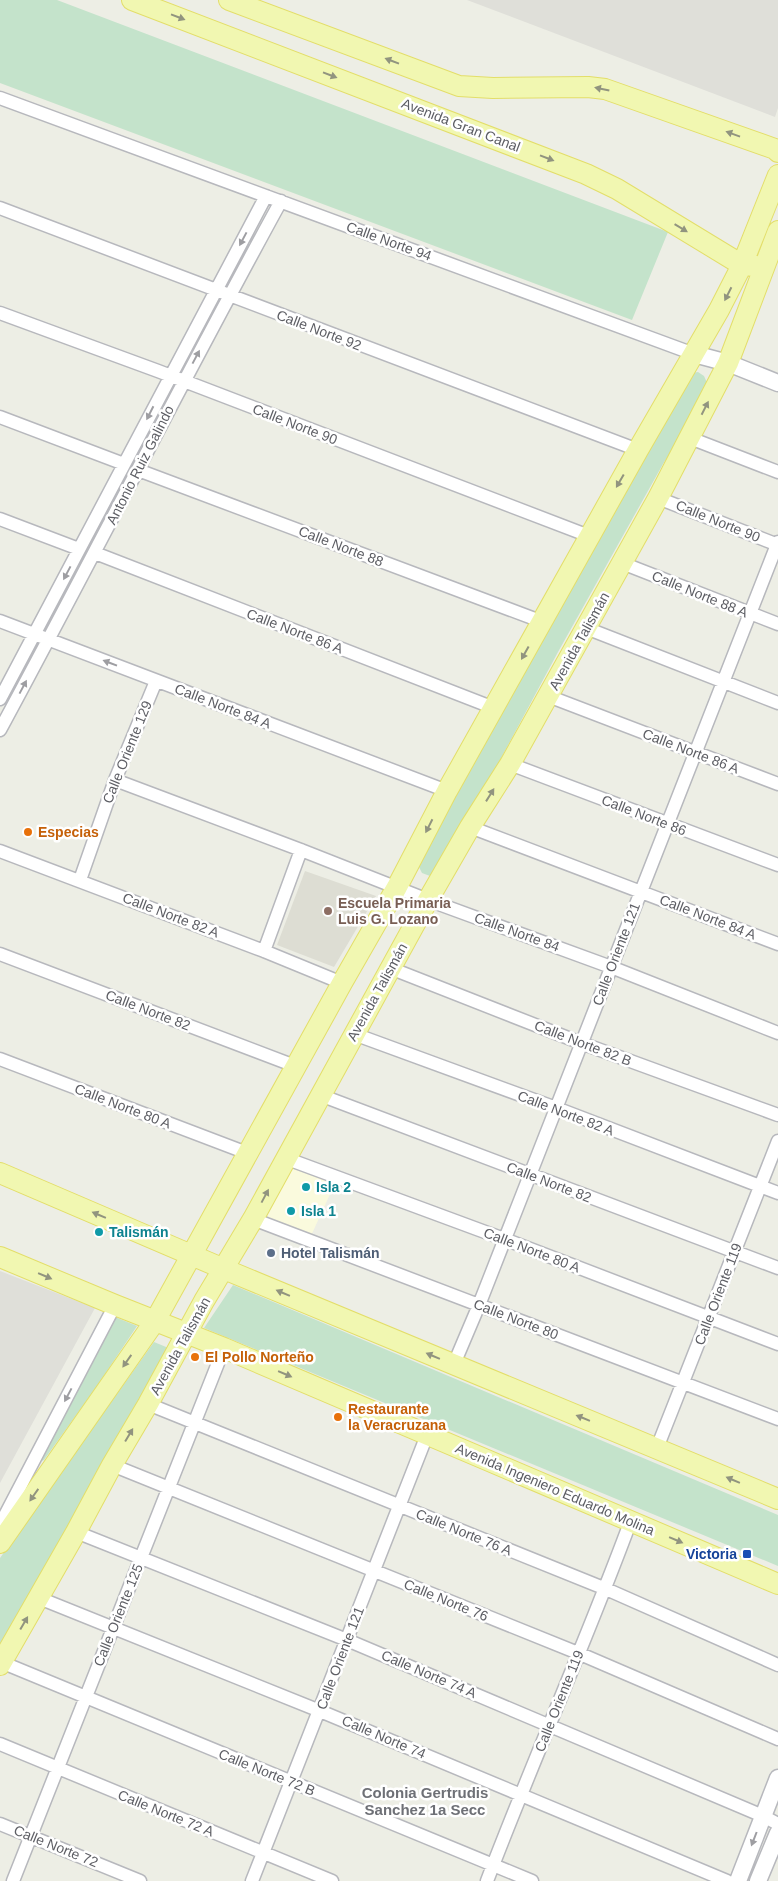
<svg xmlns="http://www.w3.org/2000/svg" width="778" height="1881" font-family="Helvetica,sans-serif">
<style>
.commercial{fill:#fafadd}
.industrial{fill:#dfdfd9}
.education{fill:#ddddd3}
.green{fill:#c4e3cb}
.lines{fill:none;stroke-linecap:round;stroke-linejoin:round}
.minor-casing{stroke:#b7b8bd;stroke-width:15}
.tertiary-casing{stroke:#b7b8bd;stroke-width:19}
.primary-casing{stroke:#e3de69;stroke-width:22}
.minor{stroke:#fff;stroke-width:12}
.tertiary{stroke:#fff;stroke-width:16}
.primary{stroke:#f1f7b1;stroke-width:20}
.oneway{fill:#91947f}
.oneway2{fill:#9e9ea2}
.food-dot{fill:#e8710a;stroke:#fff;stroke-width:2}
.education-dot{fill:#8d6e63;stroke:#fff;stroke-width:2}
.culture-dot{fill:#0f9aa8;stroke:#fff;stroke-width:2}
.service-dot{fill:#5c6f8a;stroke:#fff;stroke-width:2}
.transit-dot{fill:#1a4fb4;stroke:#fff;stroke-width:2}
.labels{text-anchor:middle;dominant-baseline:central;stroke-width:5;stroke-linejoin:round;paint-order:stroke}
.street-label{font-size:14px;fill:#5d5e64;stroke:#fff}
.food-label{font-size:14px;font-weight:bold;fill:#c56008;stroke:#fff;text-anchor:start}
.education-label{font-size:14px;font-weight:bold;fill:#785e54;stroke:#fff;text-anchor:start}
.culture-label{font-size:14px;font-weight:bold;fill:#0d838f;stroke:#fff;text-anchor:start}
.service-label{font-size:14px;font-weight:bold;fill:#4e5e75;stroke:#fff;text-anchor:start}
.transit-label{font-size:14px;font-weight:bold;fill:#164399;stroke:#fff;text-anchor:end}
.neighbourhood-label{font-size:15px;font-weight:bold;fill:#6e7076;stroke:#fff}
</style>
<rect width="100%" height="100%" fill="#edeee5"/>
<path class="commercial" d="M293 1164 336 1181 310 1238 265 1221Z"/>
<path class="industrial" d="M467 0H778V108L775 117Z
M0 1271 95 1308 0 1483Z"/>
<path class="education" d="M305 871 376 896 334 967 277 945Z"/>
<path class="green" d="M0 0H57L668 232 632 320 0 83Z
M698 372 704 376 708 385 687 426 663 464 558 652 448 857 436 873 430 876 422 873 419 867V858L609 523 686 381 692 373Z
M233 1285 778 1515V1566L204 1328Z
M115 1317 137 1326 97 1386 44 1460 35 1464Z
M154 1342 171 1349 0 1651V1558Z"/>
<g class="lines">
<g class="minor-casing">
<path id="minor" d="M0 98 694 354
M0 208 638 450
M0 313 158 371 589 536
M0 417 124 464
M690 438 778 472
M138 470 543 622
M658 498 778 545
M0 519 79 549
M95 553 494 708
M622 563 778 624
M0 621 447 791
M586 628 778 703
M548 696 778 784
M0 699 266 196
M0 730C95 554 185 376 281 201
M510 764 778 865
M115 780 301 850 428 900 611 967 778 1033
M470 827 778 944
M0 851 264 951 342 983
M80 880 115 780 156 681
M264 951 301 850
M0 954 295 1066
M390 968 581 1043 778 1115
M354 1034 556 1108 778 1193
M0 1059 247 1153
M320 1095 778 1268
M285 1158 504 1239 778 1344
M253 1219 778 1419
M454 1364 479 1305 778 542
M148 1404 606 1589 778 1665
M657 1448 778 1141
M112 1465 578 1653 778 1739
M0 1525 115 1305
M76 1532 347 1640 763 1816 778 1824
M39 1598 320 1711 727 1881
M1 1662 532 1881
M0 1744 332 1881
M0 1824 140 1881
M13 1881 224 1348
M252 1881 427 1435
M487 1881C533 1760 586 1642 631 1520"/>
</g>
<g class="tertiary-casing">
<path id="tertiary" d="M694 354 728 363 778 383
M738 1881 778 1778
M758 1881 778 1833"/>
</g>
<g class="primary-casing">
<path id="primary" d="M132 0 586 174 617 189 742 265 756 266
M229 0 459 86 493 88 588 87 605 89 775 149 778 152
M0 1173 224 1269 778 1499
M0 1257 115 1305 224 1348 778 1584
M0 1543 155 1321 342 983 397 887 447 791 638 450 719 310 742 265 778 175
M0 1665 76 1532 112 1465 148 1404 204 1301 253 1219 428 900 470 827 510 764 658 498 728 363 778 231"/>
</g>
<use href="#minor" class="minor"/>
<use href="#tertiary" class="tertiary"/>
<use href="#primary" class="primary"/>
</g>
<defs><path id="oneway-solid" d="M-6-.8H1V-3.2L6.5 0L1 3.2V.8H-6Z" transform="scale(1.25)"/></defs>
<g class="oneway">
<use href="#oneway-solid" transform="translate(178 17) rotate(21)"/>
<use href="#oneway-solid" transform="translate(392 61) rotate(-159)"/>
<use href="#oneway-solid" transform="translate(330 75) rotate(21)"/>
<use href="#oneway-solid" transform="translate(602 89) rotate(-168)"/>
<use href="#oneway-solid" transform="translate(733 134) rotate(-160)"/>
<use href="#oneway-solid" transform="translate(547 158) rotate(21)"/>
<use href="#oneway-solid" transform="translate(681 228) rotate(31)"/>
<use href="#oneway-solid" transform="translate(728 294) rotate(117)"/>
<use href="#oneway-solid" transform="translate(705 408) rotate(-63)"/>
<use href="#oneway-solid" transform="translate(620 481) rotate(120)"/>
<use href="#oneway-solid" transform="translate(525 653) rotate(119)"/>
<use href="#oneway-solid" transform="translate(490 795) rotate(-58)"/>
<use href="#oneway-solid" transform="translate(429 826) rotate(117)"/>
<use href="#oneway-solid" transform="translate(265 1196) rotate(-62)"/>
<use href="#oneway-solid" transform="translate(99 1215) rotate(-157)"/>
<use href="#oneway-solid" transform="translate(45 1276) rotate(23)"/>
<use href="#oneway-solid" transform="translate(283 1293) rotate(-157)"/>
<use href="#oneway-solid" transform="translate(433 1356) rotate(-157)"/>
<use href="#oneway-solid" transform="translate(127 1361) rotate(125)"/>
<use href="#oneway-solid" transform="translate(285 1374) rotate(23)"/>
<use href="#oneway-solid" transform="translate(583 1418) rotate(-158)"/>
<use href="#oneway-solid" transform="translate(129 1435) rotate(-59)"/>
<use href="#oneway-solid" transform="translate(733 1480) rotate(-157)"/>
<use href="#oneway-solid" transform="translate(34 1495) rotate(125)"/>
<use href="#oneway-solid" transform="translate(676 1540) rotate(23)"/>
<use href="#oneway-solid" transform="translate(24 1623) rotate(-60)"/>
</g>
<g class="oneway2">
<use href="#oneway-solid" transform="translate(243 239) rotate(118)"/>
<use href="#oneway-solid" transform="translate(196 357) rotate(-62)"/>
<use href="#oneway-solid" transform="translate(150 413) rotate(117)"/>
<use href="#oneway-solid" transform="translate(67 573) rotate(118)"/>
<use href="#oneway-solid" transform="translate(110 663) rotate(-159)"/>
<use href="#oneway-solid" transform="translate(23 687) rotate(-62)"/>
<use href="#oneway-solid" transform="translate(68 1395) rotate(118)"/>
<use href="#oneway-solid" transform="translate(754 1839) rotate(111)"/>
</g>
<g class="food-dot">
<circle cx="28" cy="832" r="5"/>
<circle cx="195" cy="1357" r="5"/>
<circle cx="338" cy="1417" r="5"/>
</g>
<circle class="education-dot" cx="328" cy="911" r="5"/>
<g class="culture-dot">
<circle cx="306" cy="1187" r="5"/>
<circle cx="291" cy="1211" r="5"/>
<circle cx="99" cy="1232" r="5"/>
</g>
<circle class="service-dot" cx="271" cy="1253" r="5"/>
<rect class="transit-dot" x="742" y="1549" width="10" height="10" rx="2.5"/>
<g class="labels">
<g class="street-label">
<text transform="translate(461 125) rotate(21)">Avenida Gran Canal</text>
<text transform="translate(389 241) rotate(20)">Calle Norte 94</text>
<text transform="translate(319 330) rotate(21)">Calle Norte 92</text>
<text transform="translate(295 424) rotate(21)">Calle Norte 90</text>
<text transform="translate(140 465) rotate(-63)">Antonio Ruiz Galindo</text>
<text transform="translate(718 521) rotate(22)">Calle Norte 90</text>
<text transform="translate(341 546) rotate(21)">Calle Norte 88</text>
<text transform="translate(700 594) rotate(22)">Calle Norte 88 A</text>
<text transform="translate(295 631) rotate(21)">Calle Norte 86 A</text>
<text transform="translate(579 641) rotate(-61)">Avenida Talismán</text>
<text transform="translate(223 706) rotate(21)">Calle Norte 84 A</text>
<text transform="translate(691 751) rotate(21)">Calle Norte 86 A</text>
<text transform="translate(127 752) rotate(-68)">Calle Oriente 129</text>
<text transform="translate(644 815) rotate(21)">Calle Norte 86</text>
<text transform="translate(171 915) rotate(21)">Calle Norte 82 A</text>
<text transform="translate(708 917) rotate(21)">Calle Norte 84 A</text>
<text transform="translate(517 932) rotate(20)">Calle Norte 84</text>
<text transform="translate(616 954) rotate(-69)">Calle Oriente 121</text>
<text transform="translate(377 992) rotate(-61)">Avenida Talismán</text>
<text transform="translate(148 1010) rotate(21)">Calle Norte 82</text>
<text transform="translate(583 1043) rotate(21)">Calle Norte 82 B</text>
<text transform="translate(123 1106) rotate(21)">Calle Norte 80 A</text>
<text transform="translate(566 1113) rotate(21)">Calle Norte 82 A</text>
<text transform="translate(549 1182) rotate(21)">Calle Norte 82</text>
<text transform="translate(532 1250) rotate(21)">Calle Norte 80 A</text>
<text transform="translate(718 1294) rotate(-69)">Calle Oriente 119</text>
<text transform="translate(516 1319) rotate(21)">Calle Norte 80</text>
<text transform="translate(180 1346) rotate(-61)">Avenida Talismán</text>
<text transform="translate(555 1489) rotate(23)">Avenida Ingeniero Eduardo Molina</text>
<text transform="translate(464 1532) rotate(22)">Calle Norte 76 A</text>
<text transform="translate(446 1600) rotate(22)">Calle Norte 76</text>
<text transform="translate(118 1615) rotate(-68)">Calle Oriente 125</text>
<text transform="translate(340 1658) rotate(-69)">Calle Oriente 121</text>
<text transform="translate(429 1674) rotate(23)">Calle Norte 74 A</text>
<text transform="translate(559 1701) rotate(-68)">Calle Oriente 119</text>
<text transform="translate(384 1737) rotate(23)">Calle Norte 74</text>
<text transform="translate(267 1772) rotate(22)">Calle Norte 72 B</text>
<text transform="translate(166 1813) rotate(22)">Calle Norte 72 A</text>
<text transform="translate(56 1846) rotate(22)">Calle Norte 72</text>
</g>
<g class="food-label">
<text x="38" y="832">Especias</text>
<text x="205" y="1357">El Pollo Norteño</text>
<text x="348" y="1409">Restaurante<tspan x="348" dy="16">la Veracruzana</tspan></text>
</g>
<g class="education-label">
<text x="338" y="903">Escuela Primaria<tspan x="338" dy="16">Luis G. Lozano</tspan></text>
</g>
<g class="culture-label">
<text x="316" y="1187">Isla 2</text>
<text x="301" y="1211">Isla 1</text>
<text x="109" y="1232">Talismán</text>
</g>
<g class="service-label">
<text x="281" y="1253">Hotel Talismán</text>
</g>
<g class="transit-label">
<text x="737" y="1554">Victoria</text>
</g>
<g class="neighbourhood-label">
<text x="425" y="1792">Colonia Gertrudis<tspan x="425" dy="17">Sanchez 1a Secc</tspan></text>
</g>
</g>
</svg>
